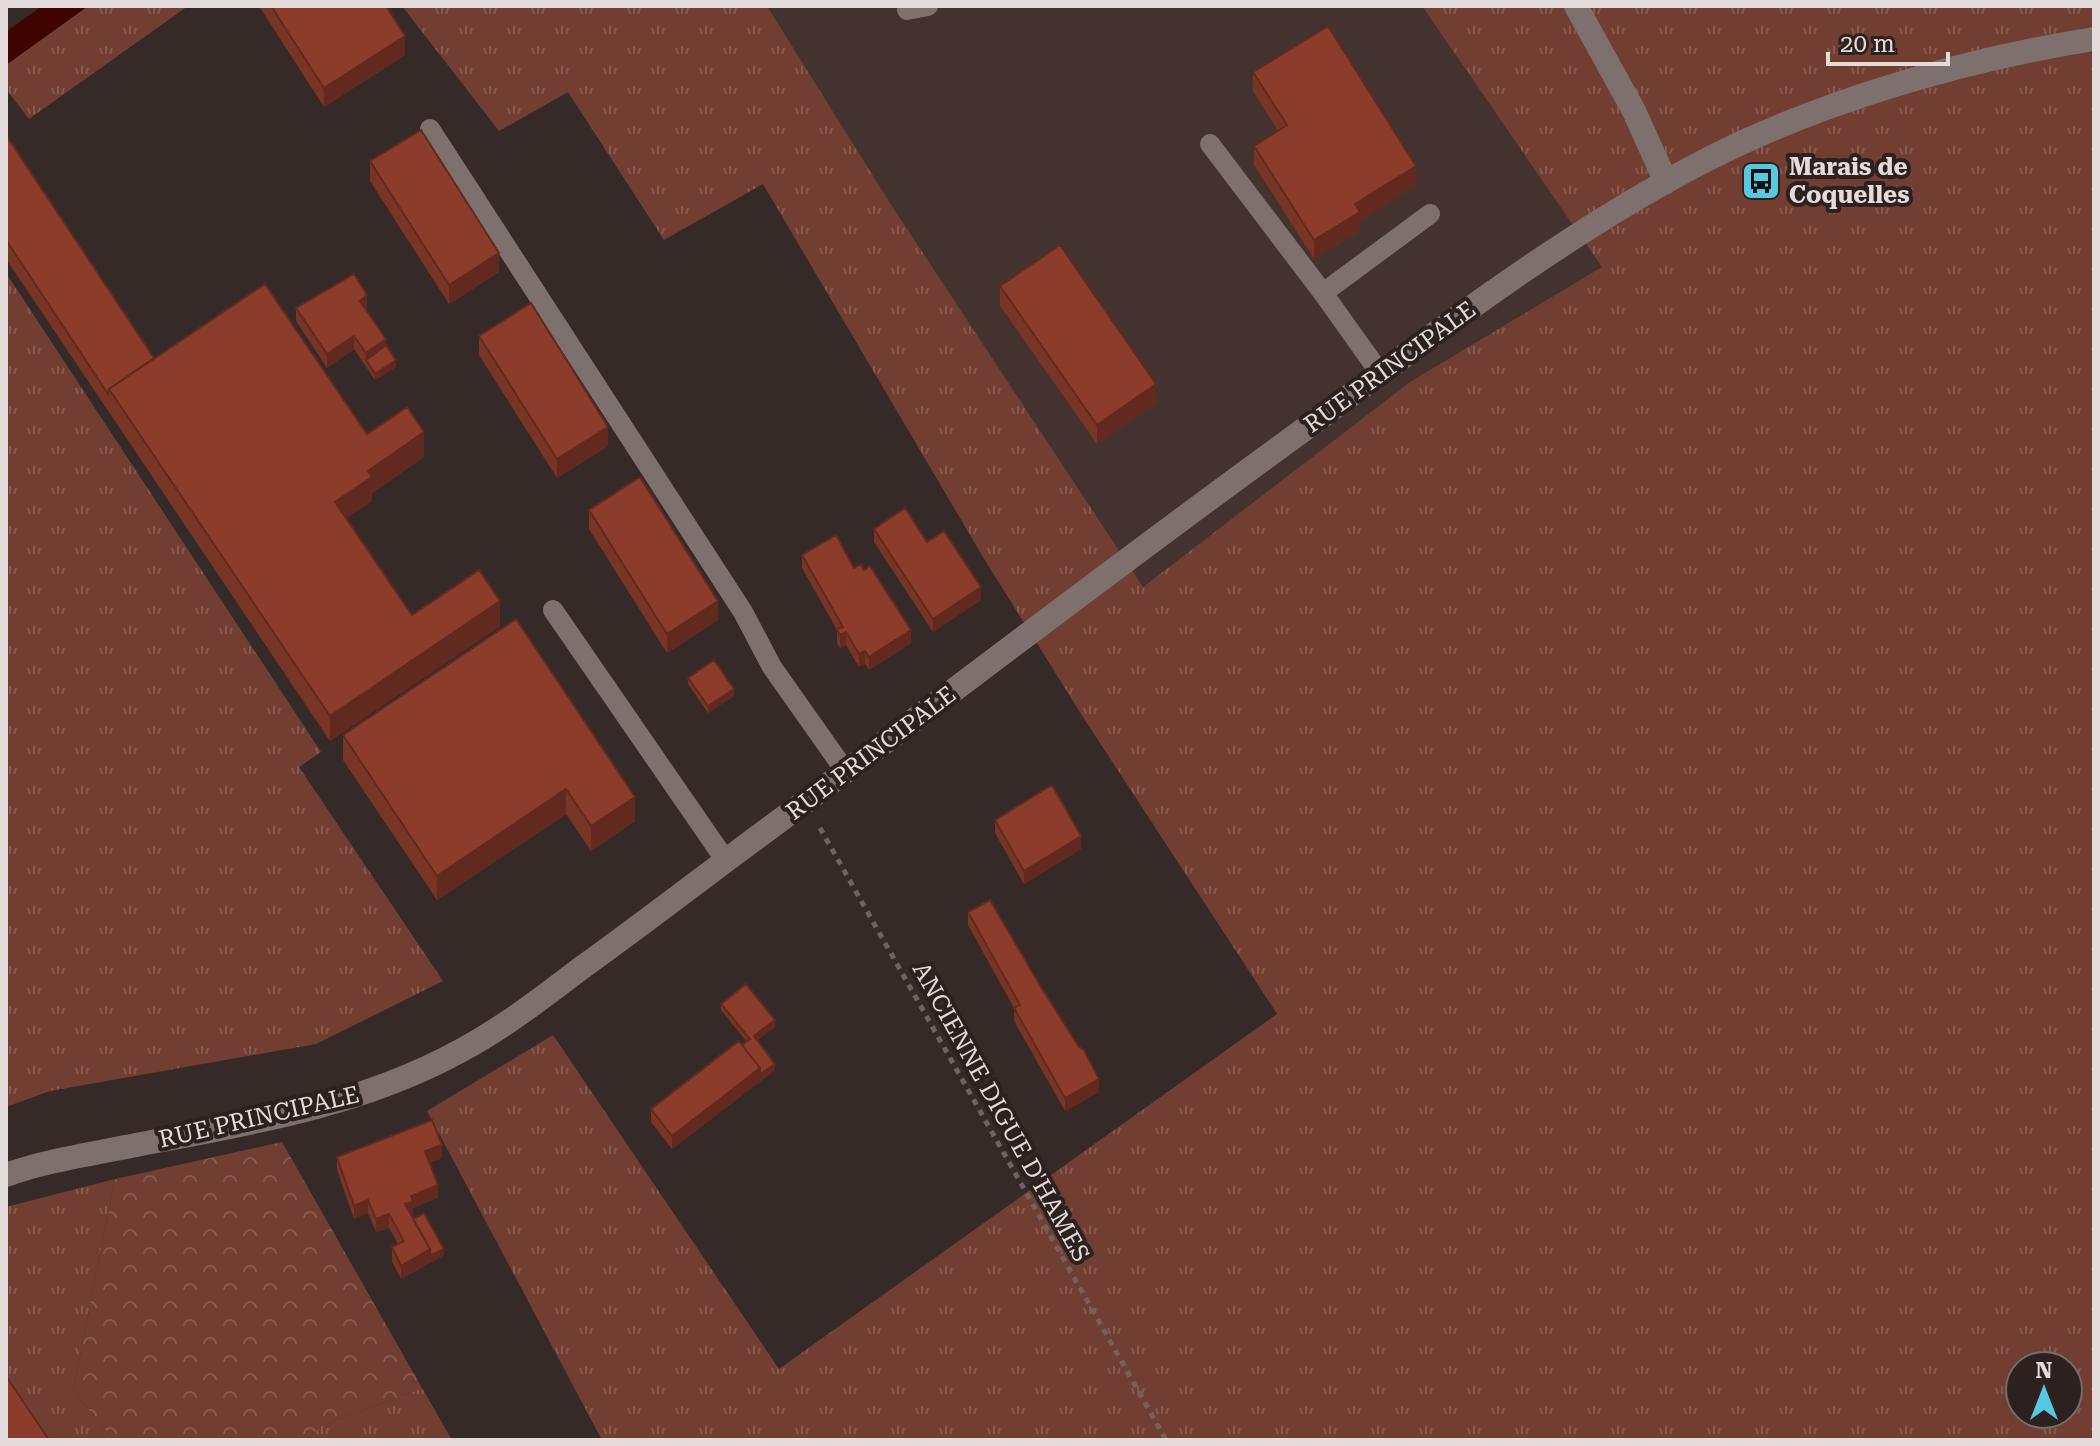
<svg xmlns="http://www.w3.org/2000/svg" width="2100" height="1446" font-family="'Roboto Serif',serif">
<style>
.built{fill:#44322e}
.grass{fill:url(#grass-tufts);fill-rule:evenodd}
.forest{fill:url(#forest-crowns)}
.water{fill:#3f0300}
.lines{fill:none;stroke-linecap:round;stroke-linejoin:round}
.path{stroke:#6e6361;stroke-width:5;stroke-dasharray:6 6;stroke-linecap:butt}
.lane{stroke:#7d706d;stroke-width:20}
.secondary{stroke:#7d706d;stroke-width:24}
.wall{fill:#783425}
.shaded-wall{fill:#622a1e}
.building{fill:#8c3c2b;stroke:#622a1e;stroke-width:2}
.labels{text-anchor:middle;dominant-baseline:central;stroke-width:8;stroke-linejoin:round;paint-order:stroke}
.poi-label{font-size:24px;font-weight:bold;fill:#e4dcda;stroke:#2c211e;text-anchor:start}
.street-label{font-size:24px;fill:#e4dcda;stroke:#2c211e}
</style>
<defs>
<pattern id="grass-tufts" width="24" height="20" patternUnits="userSpaceOnUse" patternTransform="scale(2)"><rect width="24" height="20" fill="#733e32"/><path d="M3 7l-1-3M5 7V3M7 7l1-3M15 17l-1-3M17 17v-4M19 17l1-3" fill="none" stroke="#87594f"/></pattern>
<pattern id="forest-crowns" width="20" height="18" patternUnits="userSpaceOnUse" patternTransform="scale(2)"><rect width="20" height="18" fill="#733e32"/><path d="M2 6a3 3 0 1 1 6 0M12 15a3 3 0 1 1 6 0" fill="none" stroke="#87594f"/></pattern>
</defs>
<rect width="100%" height="100%" fill="#362a28"/>
<path class="built" d="M767 6H1422L1603 267 1410 382 1143 587 890 203Z"/>
<path class="grass" d="M88 6H188L29 119 6 89V65Z
M402 6H767L890 203 1143 587 1410 382 1602 267 1422 6H2094V1440H602L427 1111 553 1035 779 1369 1277 1014 1083 717 983 557 763 184 664 240 568 92 499 131ZM2020 1366H2068V1414H2020Z
M6 273 321 752 299 767 443 981 316 1044 50 1091 6 1107Z
M115 1179 73 1391 114 1440H50L6 1379V1207Z
M422 1388 452 1440H306L321 1426Z"/>
<path class="forest" d="M282 1142 422 1388 321 1426 306 1440H114L73 1391 115 1179Z"/>
<path class="water" d="M42 6H88L6 65V32Z"/>
<g class="lines">
<path class="path" d="M820 828 1166 1440"/>
<path class="lane" d="M907 10 928 6
M430 129 743 612 772 667 846 772
M1210 144 1323 293 1430 214
M1323 293 1380 373
M553 610 726 861"/>
<path class="secondary" d="M1576 6 1634 111 1666 182
M6 1175C48 1160 92 1154 136 1145 247 1124 360 1106 460 1051 503 1028 542 998 580 969 633 931 684 892 736 853 918 719 1097 580 1280 447 1414 350 1545 246 1691 168 1810 104 1961 60 2094 39"/>
</g>
<path class="wall" d="M259 6H386L405 55 324 107Z
M1253 72 1416 185 1360 221V231L1314 259 1254 165V146L1278 131 1253 91Z
M6 135 154 358 367 434 424 457 372 493V501L346 518 412 615 500 626 330 741 6 259Z
M370 161 499 272 449 304 370 181Z
M1000 286 1156 403 1097 444 1000 306Z
M296 308H367L366 309 386 345 396 367 375 380 354 349 327 368 296 321Z
M479 336 608 446 557 478 479 355Z
M589 510 718 620 667 653 589 529Z
M874 529 927 542 981 600 933 632 874 542Z
M802 555 854 568 911 643 869 670 865 664 859 667 846 645 840 648 837 643V630L802 568Z
M516 619 635 821 591 851 566 814 437 900 343 760V735Z
M688 678 734 696 708 713 688 684Z
M995 820 1081 849 1024 884 995 833Z
M968 912 1099 1092 1065 1111 1014 1021V1008L968 925Z
M721 1004 775 1027 757 1040 775 1070 672 1149 651 1122V1109L747 1042 721 1010Z
M337 1157 442 1158 429 1163 438 1198 413 1208V1215L411 1216 444 1255 401 1279 392 1261V1247L398 1244 389 1228 376 1232 368 1213 354 1219 337 1170Z"/>
<path class="shaded-wall" d="M405 36V55L324 107V88Z
M1416 166V185L1360 221V231L1314 259V240L1355 204Z
M499 253V272L449 304V285Z
M367 295V308L360 314V301Z
M354 336V349L327 368V354Z
M386 339V352L366 360V353Z
M396 360V367L375 380V374Z
M1156 384V403L1097 444V425Z
M608 427V446L557 478V459Z
M424 432V457L372 493V501L335 526V502L368 471Z
M981 587V600L933 632V619Z
M500 601V626L330 741V716Z
M718 601V620L667 653V634Z
M911 630V643L869 670V657Z
M846 632V645L840 648V635Z
M865 651V664L859 667V654Z
M734 689V696L708 713V706Z
M566 789V814L437 900V876Z
M635 797V821L591 851V826Z
M1081 836V849L1024 884V871Z
M775 1020V1027L754 1043V1036Z
M775 1064V1070L672 1149V1136L760 1068Z
M1099 1079V1092L1065 1111V1098Z
M442 1145V1158L425 1164V1151Z
M438 1185V1198L413 1208V1215L405 1218V1204L411 1196Z
M368 1200V1213L354 1219V1206Z
M389 1214V1228L376 1232V1219Z
M430 1249H444V1255L401 1279V1266Z"/>
<path class="building" d="M271 6H386L405 36 324 88Z
M1328 26 1416 166 1355 204 1360 212 1314 240 1254 146 1287 125 1253 72Z
M421 130 499 253 449 285 370 161Z
M6 135 154 358 109 389 108 394 6 240Z
M1060 245 1156 384 1097 425 1000 286Z
M354 274 367 295 360 301 386 339 366 353 354 336 327 354 296 308Z
M265 284 367 434 407 407 424 432 368 471 372 477 335 502 412 615 479 570 500 601 330 716 109 389Z
M531 303 608 427 557 459 479 336Z
M386 345 396 360 375 374 366 360Z
M640 477 718 601 667 634 589 510Z
M905 508 927 542 944 531 981 587 933 619 874 529Z
M836 535 854 568 861 564 864 570 870 566 911 630 869 657 865 651 859 654 846 632 840 635 837 629 843 627 802 555Z
M516 619 635 797 591 826 566 789 437 876 343 735Z
M714 660 734 689 708 706 688 678Z
M1052 785 1081 836 1024 871 995 820Z
M990 900 1041 987 1079 1047 1084 1050 1099 1079 1065 1098 1014 1008 1020 1005 968 912Z
M746 984 775 1020 754 1036 775 1064 760 1074V1068L742 1045 750 1039 721 1004Z
M739 1041 760 1068 672 1136 651 1109Z
M432 1120 442 1145 425 1151 438 1185 411 1196 413 1202 405 1204 430 1249 401 1266 392 1247 404 1241 389 1214 376 1219 368 1200 354 1206 337 1157Z
M424 1213 444 1249 430 1256V1249L413 1219Z
M6 1376 49 1440H6Z"/>
<defs>
<g id="bus-square" transform="scale(2)"><rect x="-9" y="-9" width="18" height="18" rx="4" fill="#56c9e0" stroke="#2c211e"/><path d="M-5-6H5V4H4V6H2V4H-2V6H-4V4H-5ZM-3.5-4V0h7V-4ZM-3.5 1.2v1.5H-2V1.2ZM2 1.2v1.5H3.5V1.2Z" fill="#111"/></g>
</defs>
<g fill-rule="evenodd">
<use href="#bus-square" x="1761" y="181"/>
</g>
<g class="labels">
<g class="poi-label">
<text x="1789" y="167">Marais de<tspan x="1789" dy="28">Coquelles</tspan></text>
</g>
<g class="street-label">
<text transform="translate(1390 367) rotate(-36)">RUE PRINCIPALE</text>
<text transform="translate(871 753) rotate(-37)">RUE PRINCIPALE</text>
<text transform="translate(1001 1112) rotate(61)">ANCIENNE DIGUE D'HAMES</text>
<text transform="translate(259 1117) rotate(-13)">RUE PRINCIPALE</text>
</g>
</g>
<rect width="2100" height="1446" fill="none" stroke="#e4dcda" stroke-width="16"/>
<g transform="translate(2044 1390)"><circle r="38" fill="#2c211e" stroke="#766c69" stroke-width="2"/>
<path d="M0-6L14 30L0 20L-14 30Z" fill="#56c9e0"/>
<text y="-12" font-size="22" font-weight="bold" text-anchor="middle" fill="#e4dcda">N</text>
</g>
<path d="M1828 52v12h120v-12" fill="none" stroke="#e4dcda" stroke-width="4"/>
<text x="1840" y="52" font-size="24" fill="#e4dcda" stroke="#2c211e" stroke-width="6" paint-order="stroke">20 m</text>
</svg>
